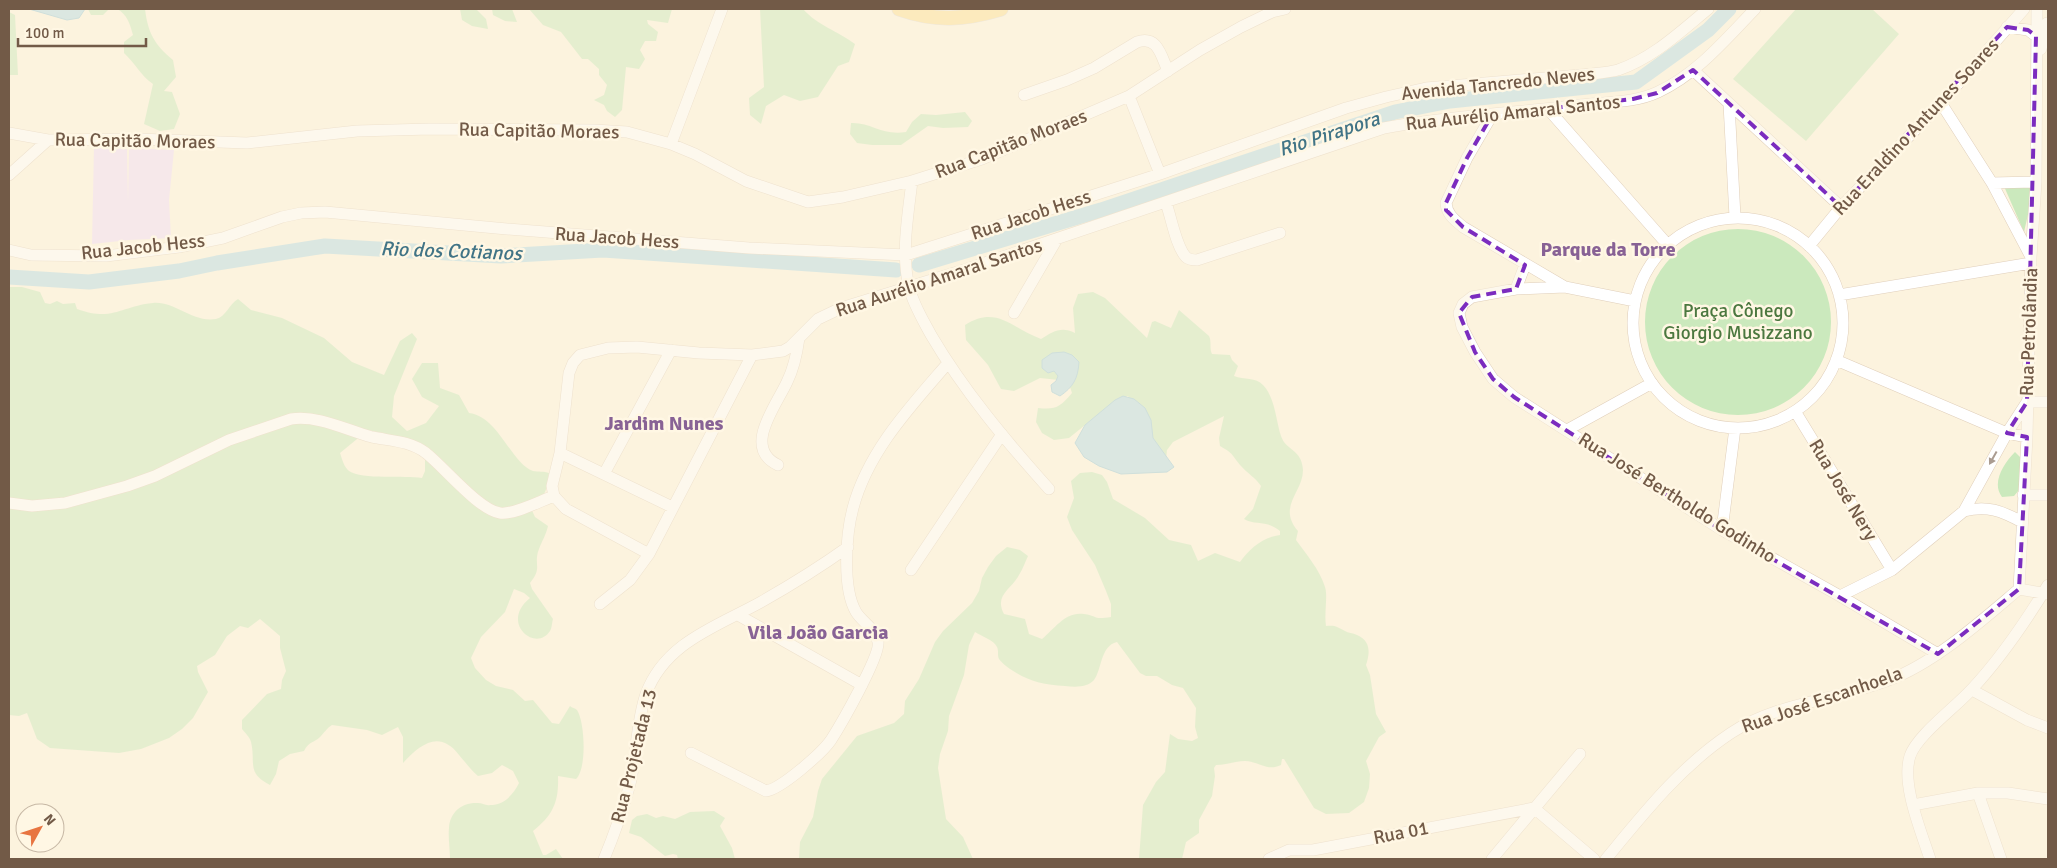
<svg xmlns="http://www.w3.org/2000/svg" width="2057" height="868" font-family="Signika,sans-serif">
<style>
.education{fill:#f0dcf8}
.green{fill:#cbe9bd;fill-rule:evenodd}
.water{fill:#b3dae5;stroke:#9ac8d7}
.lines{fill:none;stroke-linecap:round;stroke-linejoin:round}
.river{stroke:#b3dae5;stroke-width:15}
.minor-casing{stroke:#e0cfbb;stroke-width:12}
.major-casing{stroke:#e0dbd7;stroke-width:15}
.minor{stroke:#fff;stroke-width:11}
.major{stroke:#fcdf95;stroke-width:14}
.oneway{fill:#aa9c91}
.marked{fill:none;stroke:#7b2cbf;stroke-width:4;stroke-dasharray:10 6;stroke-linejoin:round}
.labels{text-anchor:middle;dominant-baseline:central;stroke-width:5;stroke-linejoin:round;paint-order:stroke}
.street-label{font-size:19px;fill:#725a47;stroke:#fff7e4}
.park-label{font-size:19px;fill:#4b783f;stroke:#fff7e4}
.water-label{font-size:20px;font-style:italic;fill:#417486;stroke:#fff7e4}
.neighbourhood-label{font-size:20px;font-weight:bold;fill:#886295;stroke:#fff7e4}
</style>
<rect width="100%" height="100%" fill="#fcf3de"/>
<path class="education" d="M94 147 127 149 128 201 129 148 174 150 169 200 171 238 129 240 92 244Z"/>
<path class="green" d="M88 9H109L103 15H91Z
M117 9H145C148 33 154 44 173 60L176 77 164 91 172 92 180 114 174 129 160 131 144 124 153 84C141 76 135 63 124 53V42L133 35C130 24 127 14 117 9Z
M460 9H476L486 19 488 29 472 26 462 20Z
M492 9H512L517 22 505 21 493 15Z
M529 9H672L668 23 647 20 648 24 658 32 656 41H645L640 50 645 59 639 69 626 67 622 110 615 117 607 111 604 105 594 100 604 95 607 85 599 75V69L588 59H582L561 32 543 25Z
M760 9H803C818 26 838 31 855 44L849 62 838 66 818 97 800 101 784 95 766 106 761 124 750 115 749 98 764 87Z
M1796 9H1872L1899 34 1806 141 1733 79Z
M9 12 15 15 18 75H9Z
M965 112 972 121 968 127 943 128 928 126 901 145H872L857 143 850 134 851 123C871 122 882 136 906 132L912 122 921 114 936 115Z
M2003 184H2035L2024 232Z
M1645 322a93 93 0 1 1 186 0a93 93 0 1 1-186 0Z
M9 287H22L40 292 45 303 50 304 57 301 63 304 75 303 77 309C113 322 121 306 153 303 175 301 192 323 216 319 226 317 229 304 238 299L251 310 282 318 324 338 352 362 384 375 400 341 412 333 417 339 394 396 392 417 407 431 426 423 439 406 422 397 412 379 422 363H438L440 388 459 395 469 413C498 416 511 463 533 471 538 472 544 471 549 473 546 493 547 495 529 504L535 517 548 526C546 535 542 541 539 549 533 564 543 568 530 583L532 589 553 619C552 622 552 628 550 631 536 653 499 623 530 598L524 593 514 589 505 612 481 637 471 658 475 668 486 680 496 686 513 690 525 701 533 700 552 723 559 724 570 706C572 708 575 708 577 710 585 722 587 769 576 779L558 776C559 802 553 815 533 831L543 855H546L556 849 563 859H450C450 849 448 838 449 828 450 812 462 802 478 803 482 803 486 806 490 805 504 805 513 795 519 783L513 771 502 765 492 773 478 776C470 769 466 763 459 755 439 729 420 745 403 763V737L398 727 382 735 367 730 332 725C326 729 325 732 320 737 314 743 309 741 304 751L290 754 279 761 276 774 270 785C246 773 256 763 251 742 250 737 245 733 242 729V720L267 694 281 689 282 680 286 671 280 648V636L260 619 248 628 240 626 227 636 215 655 197 666 198 672 208 692 193 718 182 729 169 738 141 749 119 753 50 748 37 739 27 713 19 716 9 715ZM368 430 408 439 425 455V471L422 478C405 475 362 480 349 471 344 467 342 459 340 453Z
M1093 292 1105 298 1147 338 1152 322 1155 321 1171 328 1179 310 1209 336C1212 342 1209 348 1212 354L1230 355 1232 360 1238 366 1234 376C1244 380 1256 377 1263 385 1275 397 1276 421 1281 436 1286 451 1302 449 1303 470 1303 493 1277 506 1298 531L1296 540C1306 554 1320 570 1325 587 1328 595 1324 614 1326 626 1336 625 1337 627 1345 631 1348 633 1353 633 1357 635 1371 641 1370 653 1366 665L1370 675 1376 714 1386 732 1379 737 1366 761 1370 774 1369 788 1364 802 1349 813 1326 814 1314 808 1284 759H1282L1281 765C1267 772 1258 761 1245 761 1237 761 1225 765 1216 765L1214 768 1215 776 1212 796 1199 820V833L1186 842 1182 859H1139L1143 805 1156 782 1165 772 1170 734 1178 739 1192 741 1198 738 1195 727 1196 708 1183 688 1172 685 1157 676H1146L1140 673 1117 642C1100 646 1102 670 1094 680 1087 688 1074 687 1065 686 1043 685 1028 681 1010 669 1007 667 1001 662 999 659 997 655 999 651 997 647 994 640 981 636 975 632L969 645 964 675 949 716 948 731 940 754 938 768 946 819 963 837 973 859H799L800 842 813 817 818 791 822 779 857 736 894 723 904 714 905 701 919 679 935 642 943 631 972 603 979 591 982 578 988 567 996 556 1007 547 1020 550 1028 556C1025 562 1023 569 1019 575 1011 590 994 595 1004 614L1025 619 1029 634 1042 639C1055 628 1066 611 1084 614 1098 616 1093 620 1111 617V604L1106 591 1095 565 1072 530 1067 517 1074 498 1071 481 1080 473 1092 472 1102 475 1107 482 1113 499 1145 518 1169 540 1191 545 1198 561 1215 553 1240 562C1250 548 1263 537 1280 535V531C1265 519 1256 526 1244 519L1253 509 1261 486C1256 478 1247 473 1241 466 1231 454 1234 454 1220 446L1219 438 1224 416 1173 442 1167 450 1165 468 1128 396 1116 400 1069 438 1054 440 1042 433 1036 422 1038 408C1056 410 1060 407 1072 393L1068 381 1040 378 1014 391 1001 389 988 365 966 340 965 325C997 305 1011 328 1041 339 1053 331 1062 326 1075 333L1073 308 1078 294Z
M2015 452 2023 460 2019 490 2014 496 2002 497C1991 483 2004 463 2015 452Z
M714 811 725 818 720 826 732 848 735 859H678L677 855 673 854 665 856 641 837 629 833 632 820 637 816 647 814 656 818 663 816 675 819 690 812Z"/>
<path class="water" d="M29 9H85L79 18 67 20Z
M1064 352 1072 355 1079 362C1078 379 1073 387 1060 396L1052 392 1051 385 1056 381 1058 376 1054 371 1048 373 1042 368V360L1052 353Z
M1123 396 1134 399 1145 408 1151 420 1153 438 1174 467 1167 472 1121 474 1099 466 1084 457 1075 443 1085 425 1115 400Z"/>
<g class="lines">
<path class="river" d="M919 265 1101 210 1395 112 1450 101 1636 82 1708 30 1729 9
M9 277 89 282 179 271 217 263 325 246 501 256 603 250 896 270"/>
<g class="minor-casing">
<path id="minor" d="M2007 27 2028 30 2036 36
M2041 49 2047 23
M1693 70 1841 207
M1024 95 1067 80 1094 68 1137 42C1158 35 1161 56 1168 71
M1129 96 1160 174
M1941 103 1992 183 2031 257
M1729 104 1735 217
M1548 109 1667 244
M1492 115 1467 158 1446 203C1447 215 1455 220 1463 227L1565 287
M9 133 48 140 137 139 247 143 357 131 430 129 594 130 627 132 671 144 695 154 746 181 808 202 843 197 912 181 982 159 1129 96 1200 50 1241 27 1272 12 1285 9
M671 144 722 9
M9 175 48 140
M912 181C908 215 901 253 909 287 913 304 923 320 931 335 964 391 1006 441 1049 489
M1992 183 2036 182
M1166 203C1171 216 1176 247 1186 257 1189 260 1193 260 1197 260L1280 233
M1633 323a105 105 0 1 1 210 0a105 105 0 1 1-210 0Z
M1809 246 1841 207 1941 103 2024 9
M9 250 31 255 106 256 179 247 223 238 282 217 301 213 325 212 507 229 749 248 906 255 1160 174 1346 108 1386 97 1426 88 1592 74C1600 73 1610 72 1618 70 1653 58 1680 32 1708 9
M1516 289 1525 265
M1839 295 2031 263
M1635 301 1565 287 1516 289 1472 297 1463 304 1459 313 1462 327 1475 352 1493 379 1514 397 1722 530 1840 596 1938 654
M1014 313 1057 239
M1836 360 2007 433 2027 437
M1795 411 1892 570
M1567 430 1652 383
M560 453 672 507
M778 465C742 448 776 406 787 382 794 368 797 353 799 338
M604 474 671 350
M2023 495H2048
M554 496 566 509 649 554
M9 503 32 506 65 503 127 486 155 476 229 440 291 419C319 415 346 430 372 437 392 441 410 441 426 453 445 468 479 510 500 513 514 515 540 501 554 496L552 486 560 453 569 373 573 363 580 355 608 348 637 347 699 353 752 355 783 351 790 347 818 319 841 308 967 269 1384 128C1449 116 1515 113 1580 105 1605 102 1635 103 1658 92 1697 74 1726 39 1755 9
M1964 511C1987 505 2002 511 2022 522
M1722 530 1735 428
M911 570 1002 434
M2019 589 2027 437 2031 257 2036 182 2037 9
M2019 589 2048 594
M1840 596 1892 570 1964 511 2007 433 2027 402H2048
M600 604 630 580 649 554 752 355
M738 615 862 685
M1972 690 2027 720 2048 728
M691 753 766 791C781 789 822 753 831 740 840 726 881 655 878 642 876 629 862 622 856 612 842 588 846 534 853 508 868 451 911 406 948 363
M1978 793 2001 859
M1913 805 1978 793H2008L2048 799
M604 859C614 835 623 809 630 784 637 754 636 723 646 694 665 642 718 626 761 602 791 585 820 567 848 547
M1269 859 1289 850H1313L1534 808 1594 859
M1492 859 1580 754
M1606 859C1644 813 1681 766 1731 733 1778 702 1838 700 1889 680 1936 662 1981 621 2019 589
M1930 859C1921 831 1901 784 1910 756 1917 735 1956 707 1972 689 2001 658 2026 621 2048 585"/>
</g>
<g class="major-casing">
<path id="major" d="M899 9C936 22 964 20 1001 9"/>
</g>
<use href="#minor" class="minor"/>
<use href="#major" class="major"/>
</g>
<defs><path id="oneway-solid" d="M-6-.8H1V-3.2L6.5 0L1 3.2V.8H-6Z" transform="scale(1.25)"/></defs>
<use class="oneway" href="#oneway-solid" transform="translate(1993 458) rotate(119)"/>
<path d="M0 0H2057V868H0ZM2007 27 2028 30 2036 36 2027 402 2007 433 2027 437 2019 589 1938 654 1722 530 1514 397 1493 379 1475 352 1459 313 1472 297 1516 289 1525 265 1463 227 1446 210V203L1467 158 1492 115 1633 99 1657 93 1693 70 1841 207Z" fill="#fcf3de" fill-opacity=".55" fill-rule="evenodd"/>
<path class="marked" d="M2007 27 2028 30 2036 36 2027 402 2007 433 2027 437 2019 589 1938 654 1722 530 1514 397 1493 379 1475 352 1459 313 1472 297 1516 289 1525 265 1463 227 1446 210V203L1467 158 1492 115 1633 99 1657 93 1693 70 1841 207Z"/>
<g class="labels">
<g class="street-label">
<text transform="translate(1498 84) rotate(-6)">Avenida Tancredo Neves</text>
<text transform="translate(1513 113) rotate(-6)">Rua Aurélio Amaral Santos</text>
<text transform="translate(1916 127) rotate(-47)">Rua Eraldino Antunes Soares</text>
<text transform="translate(539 131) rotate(1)">Rua Capitão Moraes</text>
<text transform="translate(135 141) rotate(1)">Rua Capitão Moraes</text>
<text transform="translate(1011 144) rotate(-21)">Rua Capitão Moraes</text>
<text transform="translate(1031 215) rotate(-18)">Rua Jacob Hess</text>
<text transform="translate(617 238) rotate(4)">Rua Jacob Hess</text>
<text transform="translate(143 247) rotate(-6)">Rua Jacob Hess</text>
<text transform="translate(939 278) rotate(-18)">Rua Aurélio Amaral Santos</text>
<text transform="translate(2029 332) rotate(-88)">Rua Petrolândia</text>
<text transform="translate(1843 490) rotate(59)">Rua José Nery</text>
<text transform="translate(1677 498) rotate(32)">Rua José Bertholdo Godinho</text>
<text transform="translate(1822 700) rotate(-19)">Rua José Escanhoela</text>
<text transform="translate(634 756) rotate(-76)">Rua Projetada 13</text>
<text transform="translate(1401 833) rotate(-11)">Rua 01</text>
</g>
<g class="park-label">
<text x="1738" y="311">Praça Cônego<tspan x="1738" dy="22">Giorgio Musizzano</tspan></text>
</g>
<g class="water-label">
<text transform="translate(1329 134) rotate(-18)">Rio Pirapora</text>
<text transform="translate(451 251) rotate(2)">Rio dos Cotianos</text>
</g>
<g class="neighbourhood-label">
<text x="1608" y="249">Parque da Torre</text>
<text x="664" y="423">Jardim Nunes</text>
<text x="818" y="632">Vila João Garcia</text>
</g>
</g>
<rect width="2057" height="868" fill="none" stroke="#725a47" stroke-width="20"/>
<g transform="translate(40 828) rotate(50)"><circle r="24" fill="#fff7e4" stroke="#c7b8a5"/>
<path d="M0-4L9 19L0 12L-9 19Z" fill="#e87541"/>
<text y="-8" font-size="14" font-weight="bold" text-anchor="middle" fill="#725a47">N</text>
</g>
<path d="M18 38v8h128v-8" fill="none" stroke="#725a47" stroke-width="2.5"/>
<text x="25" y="38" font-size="15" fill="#725a47" stroke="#fff7e4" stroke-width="4" paint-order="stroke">100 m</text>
</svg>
